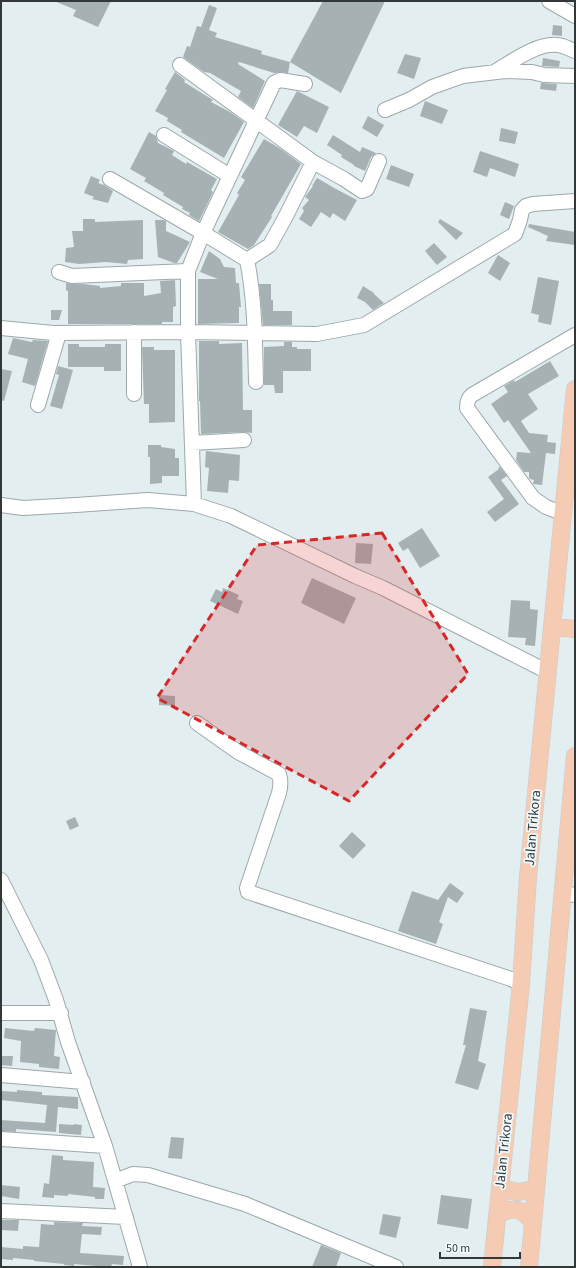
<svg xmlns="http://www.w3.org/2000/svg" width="576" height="1268" font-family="'Source Sans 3',sans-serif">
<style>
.building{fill:#a6b1b3}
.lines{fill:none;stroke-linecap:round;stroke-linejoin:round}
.minor-casing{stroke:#9ca8aa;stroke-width:16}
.major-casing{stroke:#cacbcb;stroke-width:18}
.minor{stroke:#fff;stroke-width:14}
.major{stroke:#f5cbb3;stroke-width:17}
.marked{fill:#d62828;fill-opacity:0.2;stroke:#d62828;stroke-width:3;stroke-dasharray:8 5;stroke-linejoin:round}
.labels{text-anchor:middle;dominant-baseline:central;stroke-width:3.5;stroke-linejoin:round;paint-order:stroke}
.street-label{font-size:14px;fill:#333738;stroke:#effbfe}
</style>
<rect width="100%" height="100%" fill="#e2eef0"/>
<path class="building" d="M54 1H111L98 27 73 16 76 10Z
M323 1H385L341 93 290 62Z
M209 5 217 8 209 30 217 33 215 37 262 51 261 54 290 62 288 73 281 72 274 73 239 62 238 64 265 81 253 108 238 97 241 91 210 73 204 72 183 57 187 46 190 47 197 26 201 27Z
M553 25 562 26V36L552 35Z
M405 54 421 58 414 79 397 73Z
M543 58 560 61 559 67 542 66Z
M175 72 185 80 184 82 213 100 211 102 230 112 244 122 224 158 181 132 182 130 167 121 168 118 155 111 167 90 165 89Z
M541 83 557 84 556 91 540 89Z
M297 91 329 107 317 133 304 126 297 137 278 125Z
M425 101 448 110 442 124 420 116Z
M368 116 384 125 377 137 362 128Z
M501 128 518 132 515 144 499 141Z
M149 132 156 136 158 143 174 151 172 155 186 164 187 162 217 179 211 190 213 192 199 221 189 215 190 213 182 209 183 207 163 195 164 193 144 181 146 178 130 169Z
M333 135 360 152 362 147 376 153 371 157 365 171 354 166V165L341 157 342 155 327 145Z
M264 139 281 149 301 164 271 216 272 217 254 245 248 249 218 232 239 195 237 193 245 180 241 177Z
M480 151 519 164 515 177 490 168 487 177 473 172Z
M391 165 414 174 409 187 386 179Z
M91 176 100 180 98 183 104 185 113 191 108 203 92 199 94 197 84 193Z
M317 178 336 189 357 200 345 221 333 213 330 218 321 212 311 227 299 219 304 211 302 208 309 200 305 197 313 186H312Z
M505 202 514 206 509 219 500 215Z
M83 219H95V222L143 220V259L128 260 127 264 106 262 79 264 65 262 66 248 74 247 72 231H83Z
M440 219 463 233 456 240 438 222Z
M155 220H163L166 221V231L190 242 177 263H174L158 257Z
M529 224 575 232V245L546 241 548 236 528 227Z
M434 243 447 257 437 265 425 251Z
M209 251 220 259 224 267 235 268 236 283H239L241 307H239V323L198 324V279H218L200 272Z
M498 255 510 263 500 281 488 273Z
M538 277 559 281 551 325 538 322 539 315 531 313Z
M175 280 176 306 173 307V322H162V324H68V291L66 290V283L72 284H83L100 286V288L121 286V283H144V296L161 293 160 281Z
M259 284H271V300H273V311H292V325H263Z
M363 286 374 293V294L384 303 373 310 365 302 357 298Z
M51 310H62L59 320H51Z
M13 338 32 342 33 340 48 341 35 386 22 382 28 359 8 354Z
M199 341H219V344L242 343 243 410H252V433L244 432 201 434 200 401H199Z
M284 342H292V347H297V349H311V371H283V393H275L274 385H264V347L284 346Z
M68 344H79V347H105V344H121V371H104V367H68Z
M142 347H154V350H175V422L149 423V404H144Z
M550 361 559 376 528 394 538 409 521 421 529 433 548 435 547 442 556 443 555 454 546 453 542 485 533 484 534 480 530 479 529 478V472H524L516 460 517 452 531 453 508 420 504 423 491 404 508 392 504 386 514 380 515 382Z
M58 366 73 370 62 409 50 406 59 375 56 374Z
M1 369 12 371 4 401 1 400Z
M148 445H161V447L175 449V458H179V476H162V483L150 484V457H148Z
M206 451 240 455 239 481 229 480 228 493 207 491 209 468 205 467Z
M500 467 507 476 501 480 519 504 495 522 487 512 504 499 488 477 499 469 498 468Z
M422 528 440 556 420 568 408 548 403 551 398 543Z
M356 543 373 544 371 564 355 563Z
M312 578 356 598 344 624 301 603Z
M223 588 239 595 237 599 243 601 238 614 210 601 216 589 222 592Z
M511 600 530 601V609L538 610 535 646 525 645 526 638 508 637Z
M159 695 175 696V706L159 705Z
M75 817 79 826 70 830 66 821Z
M352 832 366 845 353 859 339 846Z
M450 883 464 893 457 903 448 897 439 922 443 924 436 944 398 931 412 891 438 900Z
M470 1008 487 1011 478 1061 486 1064 478 1090 455 1083 466 1045H463Z
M5 1028 34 1031 35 1028 56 1030 54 1056 60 1057 59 1069 39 1067V1064L20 1062 21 1041 4 1038Z
M2 1056H13L12 1066 1 1065Z
M17 1090 42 1092V1095L78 1097V1109L58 1107 56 1132 16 1129V1132L1 1131V1120L45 1123 47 1105 1 1100V1091L17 1092Z
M59 1124 74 1125V1124L82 1125 81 1135 59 1133Z
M171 1137 184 1138 182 1159 168 1158Z
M52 1155 63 1156V1160L94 1162 93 1187 105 1188 104 1199H95V1197L68 1194V1196L54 1195V1198L42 1197 44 1183 49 1184Z
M1 1185 20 1187 19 1199 1 1196Z
M441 1195 472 1199 468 1229 437 1224Z
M383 1214 401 1217 396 1238 379 1234Z
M1 1220H19L18 1231 1 1230Z
M54 1222 83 1223 82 1226 102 1227 101 1235 82 1234 80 1253 124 1256 123 1265 112 1264 111 1267H107L74 1264V1266L64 1265V1264L34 1261V1260L13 1258V1260L1 1259V1247L23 1249V1246L39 1247 41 1224 54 1225Z
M321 1245 341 1253 336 1267H312Z"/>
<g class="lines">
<g class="minor-casing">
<path id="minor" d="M549 1 575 16
M180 65 313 162 344 179 362 191 367 189 379 161
M496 71C513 61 537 43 557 45 563 45 569 49 575 51
M385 110 409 100 432 87 463 76 505 71 532 72 544 75 575 76
M164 135 230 176
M110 179 203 233 247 260C255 299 255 342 256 382
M247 260 270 245 286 216 313 162
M59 272 72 276 188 271
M1 328 53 333 188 332 317 334 364 325 515 234 520 220 522 210 526 206 533 204 575 201
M134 394V332
M38 405 59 333
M192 443 244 440
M194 504 188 332V271L203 233 274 83 280 80 305 84
M1 505 23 508 76 505 148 500 194 504 231 516 355 576 383 588 548 672
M562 513 546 507 533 498 467 408C467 402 468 398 472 395L575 335
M197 723 238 752 279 774C281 781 281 786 279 793L247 888 248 892 511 979 521 984
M1 880 41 960 56 1000 68 1042 105 1146 140 1267
M563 893 575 895
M1 1013H61
M1 1075 83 1082
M1 1139 105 1146
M115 1181 133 1174 148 1175 245 1204 396 1267
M1 1211 126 1217"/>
</g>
<g class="major-casing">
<path id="major" d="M552 627 575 629
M500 1186C513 1193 522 1194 536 1187
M497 1216C512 1205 523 1208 533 1223
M492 1267 521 984 528 877 575 389
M529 1267 575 756"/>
</g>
<use href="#minor" class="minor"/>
<use href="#major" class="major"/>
</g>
<path class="marked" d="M382 533 468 674 349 801 157 698 257 545Z"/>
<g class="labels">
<g class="street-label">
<text transform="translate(533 828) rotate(-85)">Jalan Trikora</text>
<text transform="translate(504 1151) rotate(-84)">Jalan Trikora</text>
</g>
</g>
<rect width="576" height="1268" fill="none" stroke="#333738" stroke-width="4"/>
<path d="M440 1252v6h80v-6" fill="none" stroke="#333738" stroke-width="2"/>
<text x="446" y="1252" font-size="12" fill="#333738" stroke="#effbfe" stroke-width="3" paint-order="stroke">50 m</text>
</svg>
